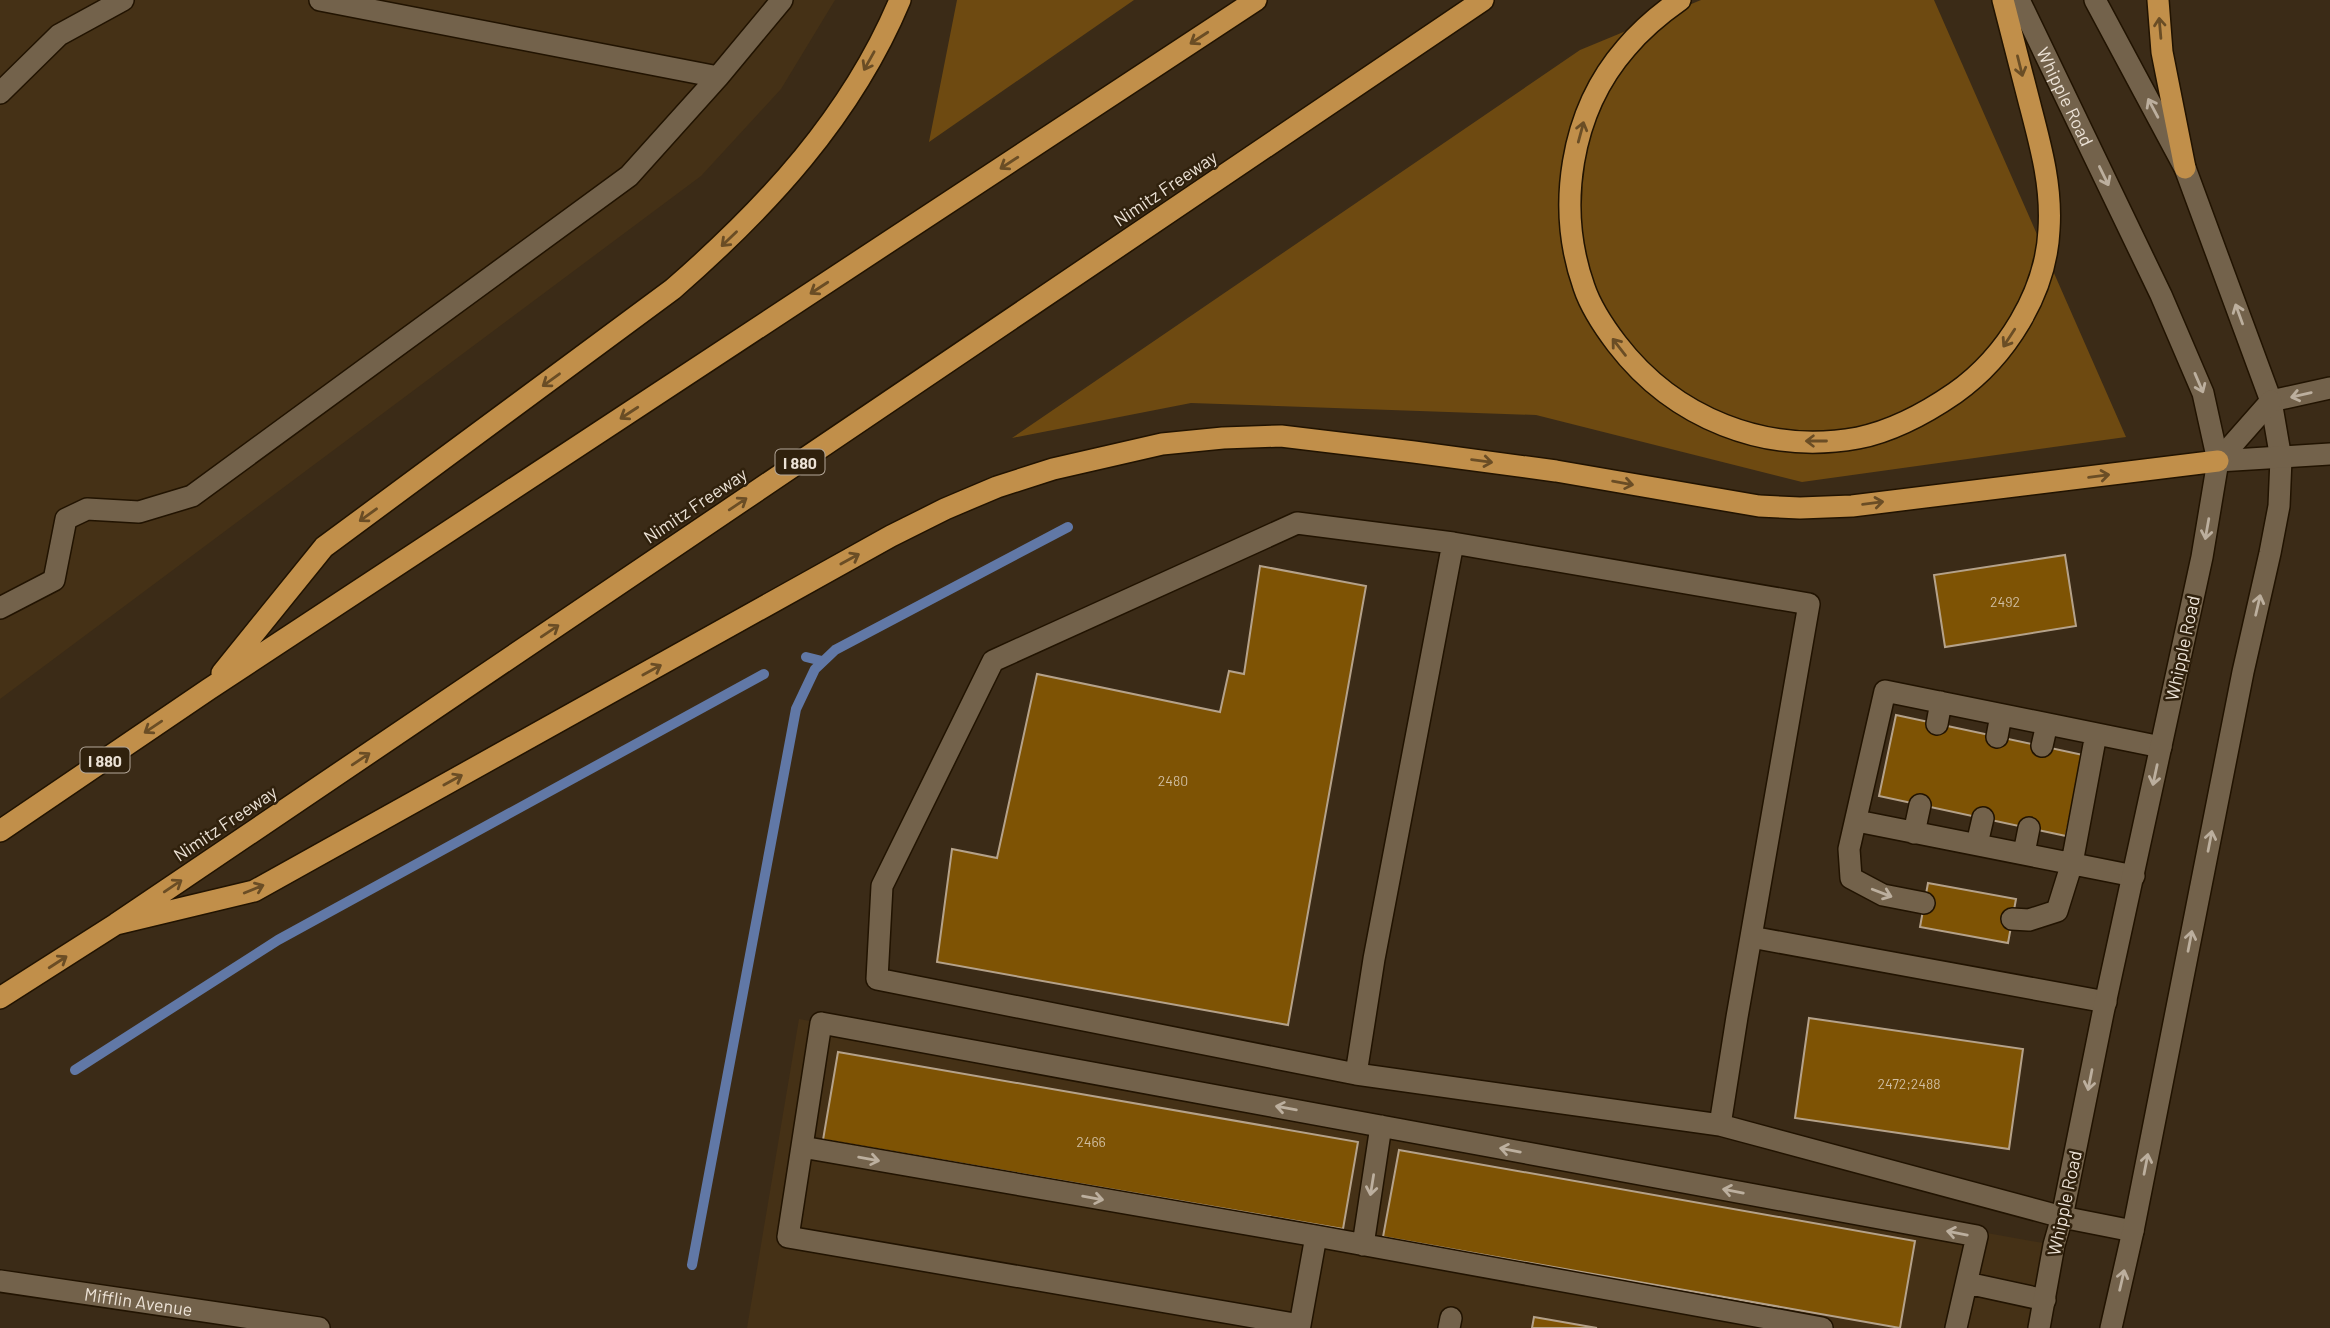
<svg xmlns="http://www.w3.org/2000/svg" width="2330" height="1328" font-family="Barlow,sans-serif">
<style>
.built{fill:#453116}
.green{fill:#6e4a11}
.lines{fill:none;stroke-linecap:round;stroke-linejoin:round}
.stream{stroke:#6178a6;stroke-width:10}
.building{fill:#7e5304;stroke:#b5a28a;stroke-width:2}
.lane-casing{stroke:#211301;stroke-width:24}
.street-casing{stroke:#211301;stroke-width:24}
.secondary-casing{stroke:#211301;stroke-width:24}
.highway-casing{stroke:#211301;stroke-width:24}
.lane{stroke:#73624b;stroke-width:21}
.street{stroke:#73624b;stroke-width:21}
.secondary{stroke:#73624b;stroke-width:21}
.highway{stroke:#c18f4a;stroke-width:21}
.oneway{stroke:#6a4d25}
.oneway2{stroke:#bcaf9e}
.labels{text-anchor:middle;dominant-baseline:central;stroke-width:5;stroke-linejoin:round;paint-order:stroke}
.number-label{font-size:14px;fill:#d0bea2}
.shield{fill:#30210d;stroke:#b4a89a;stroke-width:2}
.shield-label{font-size:16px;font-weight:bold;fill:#ece2d6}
.street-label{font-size:18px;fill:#ece2d6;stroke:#30210d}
</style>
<rect width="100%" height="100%" fill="#3b2b17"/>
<path class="built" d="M0 0H835L781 89 701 176 0 699Z
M799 1019 2054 1245 2039 1328H747Z"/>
<path class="green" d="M957 0H1134L929 142Z
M1701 0H1934L2126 437 1802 482 1536 415 1191 403 1012 438 1580 50Z"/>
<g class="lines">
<path class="stream" d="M806 657 822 661
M75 1070 278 940 764 674
M692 1265 796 709 815 669 835 650 1068 527"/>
</g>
<path class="building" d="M2065 555 2076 626 1945 647 1934 575Z
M1260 566 1366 586 1288 1025 937 962 952 849 997 858 1037 674 1220 712 1229 671 1244 674Z
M1896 715 2083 755 2066 836 1879 796Z
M1928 883 2016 899 2008 943 1920 927Z
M1809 1018 2023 1049 2009 1149 1795 1118Z
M838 1052 1358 1142 1343 1229 823 1140Z
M1399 1150 1915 1241 1900 1328 1383 1237Z
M1534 1317 1597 1328H1532Z"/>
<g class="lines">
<g class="lane-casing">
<path id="lane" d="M320 0 718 77 782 0
M0 93 59 35 123 0
M1453 543 1297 523 993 661 882 886 877 979 1356 1074 1720 1125 2062 1217 2133 1231
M0 608 54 580 66 519 87 509 139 512 192 496 629 176 718 77
M1937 724 1941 702
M1997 737 2001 715
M2042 746 2047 724
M1857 821 2134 876
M1914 833 1920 805
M1977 844 1983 818
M2024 853 2029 828
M1924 903 1883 895 1851 878 1849 849 1885 691 2161 747
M2012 919 2029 920 2057 911 2072 863 2096 734
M1751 937 2106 1002
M1356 1074 1374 959 1453 543 1809 604 1737 1017 1720 1125
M802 1147 1316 1236
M1363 1245 1381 1126
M1967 1283 2045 1300
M1449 1328 1451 1318
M1822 1328 1316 1236 1300 1325 788 1237 821 1023 1977 1236 1956 1328"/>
</g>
<g class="street-casing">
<g id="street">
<path id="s1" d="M0 1281 319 1328"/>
</g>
</g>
<g class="secondary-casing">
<g id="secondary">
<path id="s2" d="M2019 0 2161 295 2203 393 2218 461 2202 557 2103 1013 2062 1217 2054 1245 2039 1328"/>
<path d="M2095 0 2185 168 2271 401 2281 459 2279 506 2270 553 2243 672 2133 1231 2111 1328"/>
<path d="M2271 401 2330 388"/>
<path d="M2218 461 2330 454"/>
<path d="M2218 461 2271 401"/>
</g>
</g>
<g class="highway-casing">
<path id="highway" d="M1680 0C1660 14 1642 29 1626 48 1570 112 1556 208 1584 287 1591 308 1604 327 1617 344 1674 418 1765 455 1858 438 1893 431 1926 413 1955 393 2006 357 2046 293 2049 230 2052 187 2041 147 2030 105 2021 70 2012 35 2003 0
M2158 0 2162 52 2185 168
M222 673 324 547 673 289C767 207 851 117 900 0
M0 831 209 689 1256 0
M116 924 254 891 891 536 945 509 997 487 1053 469 1162 444 1223 438 1281 436 1414 452 1556 471 1759 506 1800 508 1852 506 2218 461
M0 998 116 924 1483 0"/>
</g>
<use href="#lane" class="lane"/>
<use href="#street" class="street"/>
<use href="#secondary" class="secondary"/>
<use href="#highway" class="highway"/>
</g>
<defs><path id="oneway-shaft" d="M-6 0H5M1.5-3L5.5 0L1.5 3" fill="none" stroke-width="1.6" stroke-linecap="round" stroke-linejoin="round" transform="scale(1.75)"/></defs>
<g class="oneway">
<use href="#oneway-shaft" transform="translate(2160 28) rotate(-95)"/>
<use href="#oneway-shaft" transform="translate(1199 38) rotate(147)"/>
<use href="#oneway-shaft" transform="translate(869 61) rotate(119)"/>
<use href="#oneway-shaft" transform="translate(2020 66) rotate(76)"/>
<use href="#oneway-shaft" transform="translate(1581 132) rotate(-75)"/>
<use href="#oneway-shaft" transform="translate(1009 163) rotate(147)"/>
<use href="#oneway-shaft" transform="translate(729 239) rotate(136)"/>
<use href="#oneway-shaft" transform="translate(819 288) rotate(147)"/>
<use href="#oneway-shaft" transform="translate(2009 338) rotate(123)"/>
<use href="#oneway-shaft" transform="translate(1619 347) rotate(-128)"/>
<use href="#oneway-shaft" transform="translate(551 380) rotate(144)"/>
<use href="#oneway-shaft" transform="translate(629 413) rotate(147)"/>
<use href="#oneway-shaft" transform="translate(1816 441) rotate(180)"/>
<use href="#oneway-shaft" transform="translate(1482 461) rotate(7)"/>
<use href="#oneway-shaft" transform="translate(2099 476) rotate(-7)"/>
<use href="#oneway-shaft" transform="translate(1623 483) rotate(10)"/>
<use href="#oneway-shaft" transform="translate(1873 503) rotate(-7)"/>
<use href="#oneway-shaft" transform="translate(738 504) rotate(-34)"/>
<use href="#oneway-shaft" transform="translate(368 515) rotate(144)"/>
<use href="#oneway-shaft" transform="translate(850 559) rotate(-29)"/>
<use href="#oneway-shaft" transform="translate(550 631) rotate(-34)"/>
<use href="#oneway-shaft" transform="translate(652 670) rotate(-29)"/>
<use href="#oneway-shaft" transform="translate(153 727) rotate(146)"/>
<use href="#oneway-shaft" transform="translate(361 759) rotate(-34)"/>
<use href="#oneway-shaft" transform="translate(453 780) rotate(-29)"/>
<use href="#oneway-shaft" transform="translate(173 886) rotate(-34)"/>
<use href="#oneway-shaft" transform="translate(254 889) rotate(-22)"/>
<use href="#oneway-shaft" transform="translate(58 962) rotate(-33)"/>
</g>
<g class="oneway2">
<use href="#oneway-shaft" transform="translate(2153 108) rotate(-118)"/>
<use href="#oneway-shaft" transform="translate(2104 176) rotate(64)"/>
<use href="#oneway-shaft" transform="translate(2239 314) rotate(-110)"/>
<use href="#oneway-shaft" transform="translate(2199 383) rotate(67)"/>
<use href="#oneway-shaft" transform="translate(2301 395) rotate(167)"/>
<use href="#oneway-shaft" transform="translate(2207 529) rotate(100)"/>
<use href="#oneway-shaft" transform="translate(2258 605) rotate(-77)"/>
<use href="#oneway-shaft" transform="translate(2155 775) rotate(102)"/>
<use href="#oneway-shaft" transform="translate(2210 841) rotate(-79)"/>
<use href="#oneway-shaft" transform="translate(1882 893) rotate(21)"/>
<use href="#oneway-shaft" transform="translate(2190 941) rotate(-79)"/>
<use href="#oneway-shaft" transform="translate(2090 1080) rotate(101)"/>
<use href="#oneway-shaft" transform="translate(1286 1108) rotate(-170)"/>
<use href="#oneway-shaft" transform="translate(1510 1150) rotate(-169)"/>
<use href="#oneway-shaft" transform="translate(869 1159) rotate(10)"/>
<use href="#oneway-shaft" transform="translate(2146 1164) rotate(-79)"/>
<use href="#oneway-shaft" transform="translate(1372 1185) rotate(99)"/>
<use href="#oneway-shaft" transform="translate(1733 1191) rotate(-169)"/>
<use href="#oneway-shaft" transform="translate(1093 1198) rotate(10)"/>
<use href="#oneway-shaft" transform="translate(1957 1233) rotate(-169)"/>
<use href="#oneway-shaft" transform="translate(2122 1280) rotate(-77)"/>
</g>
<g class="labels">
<g class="number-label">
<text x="2005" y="601">2492</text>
<text x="1173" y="780">2480</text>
<text x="1909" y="1083">2472;2488</text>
<text x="1091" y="1141">2466</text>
</g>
<g class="shield">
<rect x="775.5" y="449.5" width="49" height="25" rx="5"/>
<rect x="80.5" y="747.5" width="49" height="25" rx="5"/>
</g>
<g class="shield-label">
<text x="800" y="462">I 880</text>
<text x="105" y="760">I 880</text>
</g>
<g class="street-label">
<text stroke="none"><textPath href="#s2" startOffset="107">Whipple Road</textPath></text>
<text transform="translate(1165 188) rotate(-34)">Nimitz Freeway</text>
<text transform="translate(695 505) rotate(-34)">Nimitz Freeway</text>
<text transform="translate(2182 648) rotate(-78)">Whipple Road</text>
<text transform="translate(225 823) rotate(-34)">Nimitz Freeway</text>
<text transform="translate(2064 1203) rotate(-78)">Whipple Road</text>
<text stroke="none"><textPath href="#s1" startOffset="140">Mifflin Avenue</textPath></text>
</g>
</g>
</svg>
